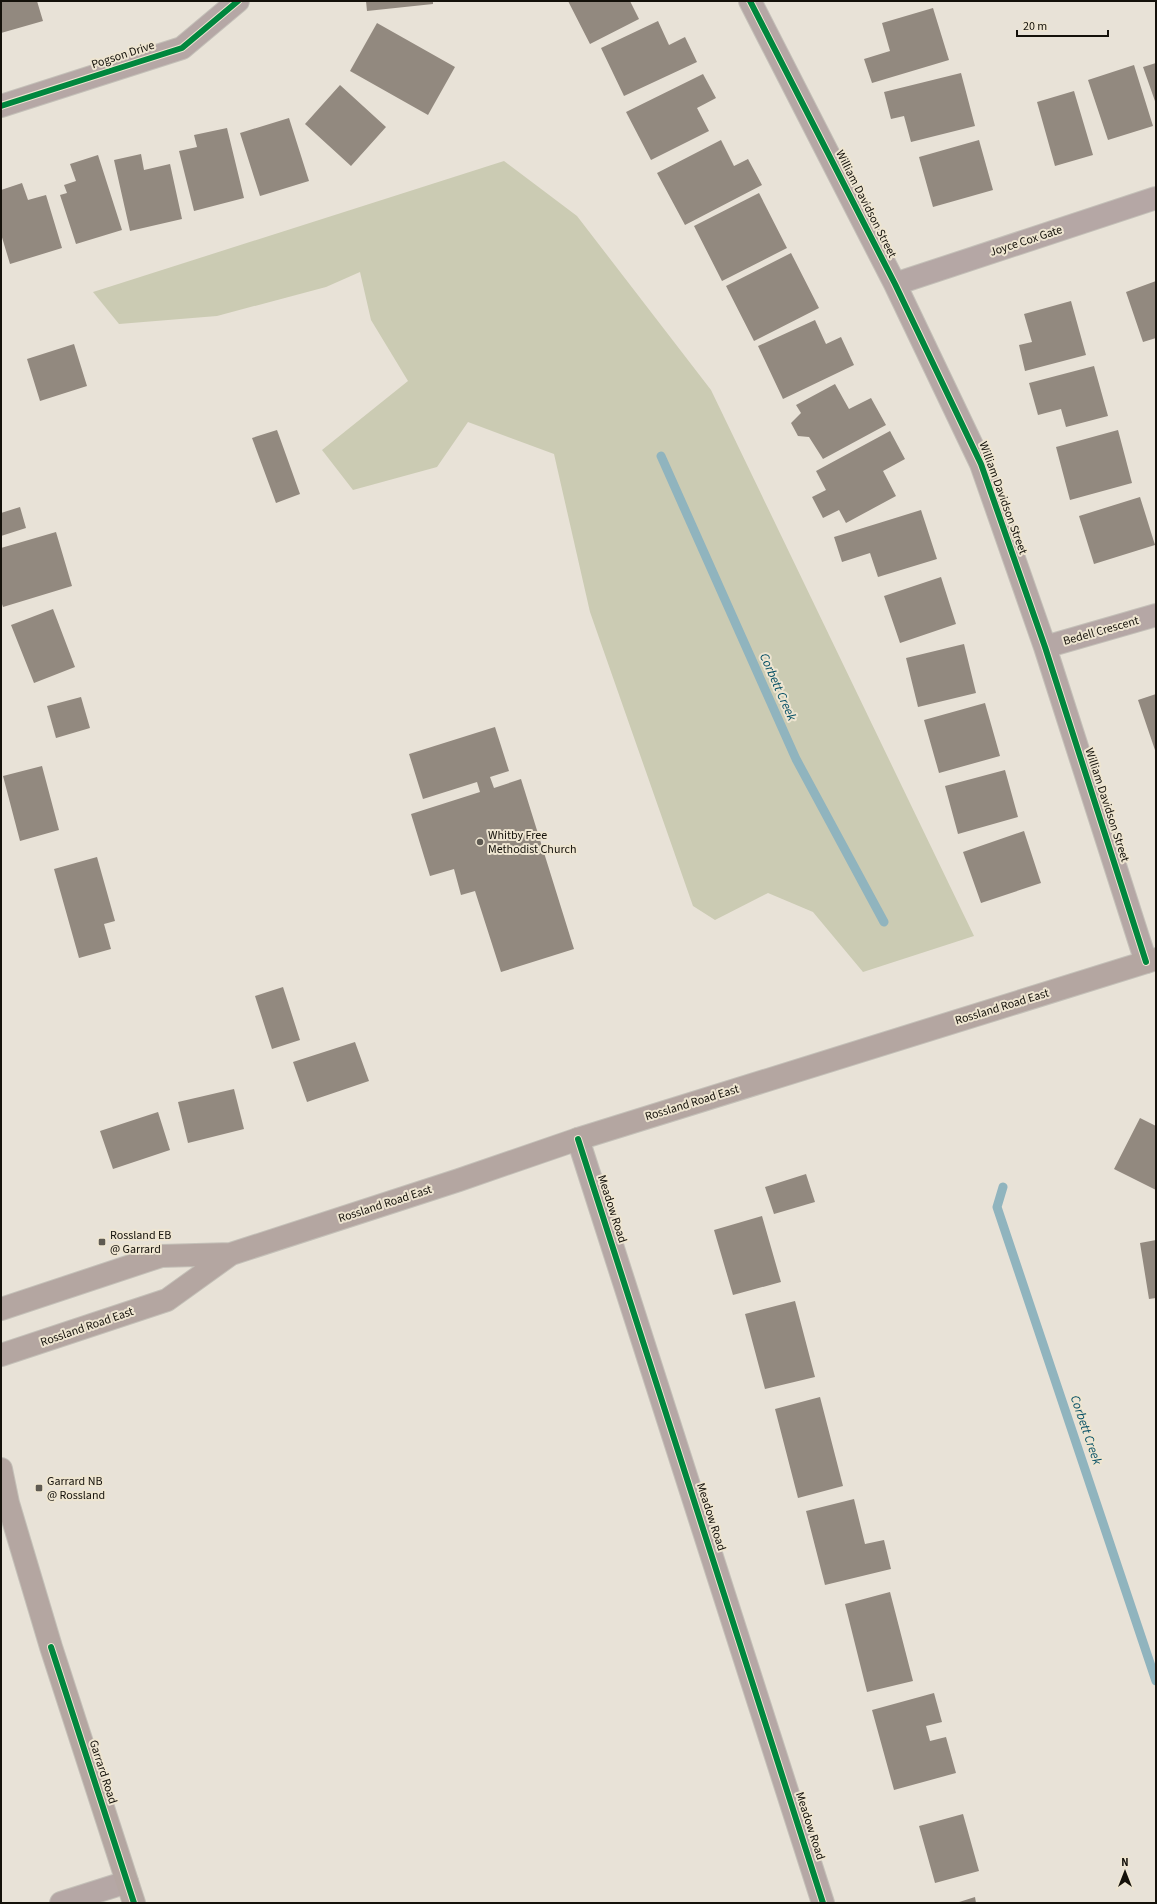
<svg xmlns="http://www.w3.org/2000/svg" width="1157" height="1904" font-family="'Source Sans 3',sans-serif">
<style>
.green{fill:#cbcbb3}
.lines{fill:none;stroke-linecap:round;stroke-linejoin:round}
.stream{stroke:#90b4be;stroke-width:9}
.building{fill:#92897f}
.street-casing{stroke:#c4c0b8;stroke-width:24}
.secondary-casing{stroke:#c4c0b8;stroke-width:24}
.street{stroke:#b5a7a5;stroke-width:22}
.secondary{stroke:#b4a6a1;stroke-width:22}
.cycleway-casing{stroke:#eee5d1;stroke-width:8}
.cycleway{stroke:#00873e;stroke-width:6}
.poi-dot{fill:#5e5a52;stroke:#eee5d1;stroke-width:1.5}
.labels{text-anchor:middle;dominant-baseline:central;stroke-width:4;stroke-linejoin:round;paint-order:stroke}
.street-label{font-size:12px;fill:#14110a;stroke:#eee5d1}
.poi-label{font-size:12px;fill:#14110a;stroke:#eee5d1;text-anchor:start}
.water-label{font-size:13px;font-style:italic;fill:#004d63;stroke:#eee5d1}
</style>
<rect width="100%" height="100%" fill="#e8e2d7"/>
<path class="green" d="M504 161 577 216 711 390 974 936 863 972 813 912 768 893 715 920 693 906 590 612 554 454 468 422 437 467 353 490 322 450 408 381 371 320 360 272 326 287 217 316 119 324 93 292Z"/>
<g class="lines">
<path class="stream" d="M661 456 796 759 884 922
M1003 1187 997 1207 1156 1681"/>
</g>
<path class="building" d="M1 1H37L43 21 1 33Z
M366 1H433V4L367 11Z
M568 1H630L639 19 590 44Z
M933 8 949 60 872 83 864 59 890 51 882 23Z
M658 21 669 45 685 37 697 62 624 96 601 48Z
M377 23 455 67 428 115 350 71Z
M1156 63V104L1143 67Z
M1134 65 1153 126 1108 140 1088 80Z
M961 73 975 126 911 142 904 116 891 119 884 92Z
M703 74 716 98 697 108 709 131 651 160 626 112Z
M340 85 386 127 351 166 305 124Z
M1074 91 1093 155 1055 166 1037 102Z
M289 118 309 181 260 196 240 133Z
M227 128 244 198 194 211 179 151 197 147 194 135Z
M721 140 734 166 748 159 762 185 685 225 657 173Z
M979 140 993 190 933 207 919 157Z
M141 154 144 170 170 164 182 219 130 231 114 160Z
M98 155 122 230 76 244 60 195 67 193 64 185 76 181 70 164Z
M22 183 28 200 46 195 62 248 10 264 1 234V190Z
M759 193 787 248 722 281 694 226Z
M791 253 819 308 754 341 726 286Z
M1156 281V338L1143 342 1126 292Z
M1071 301 1086 355 1025 371 1019 345 1032 342 1024 314Z
M815 320 826 344 841 337 854 365 783 399 758 346Z
M74 344 87 386 40 401 27 359Z
M1094 366 1108 416 1066 427 1061 409 1038 415 1029 383Z
M835 384 849 409 871 398 886 425 823 459 809 437 798 436 791 423 801 413 796 405Z
M277 430 300 494 276 503 252 438Z
M1118 430 1132 483 1070 500 1056 447Z
M890 431 905 459 883 471 896 496 846 523 839 510 823 518 812 497 826 490 816 471Z
M1140 497 1155 545 1094 564 1079 516Z
M20 507 26 528 1 536V513Z
M921 510 937 559 878 577 870 553 842 562 834 537Z
M56 532 72 586 3 607 1 601V548Z
M941 577 956 624 900 643 884 596Z
M53 609 75 667 34 683 11 625Z
M964 644 976 693 918 707 906 658Z
M1156 694V753L1138 700Z
M81 697 90 728 56 738 47 706Z
M985 703 1000 756 939 773 924 720Z
M495 727 509 771 490 777 494 788 521 779 574 949 501 972 475 891 461 895 454 869 430 876 411 814 480 792 477 782 423 799 409 754Z
M42 766 59 830 20 841 3 776Z
M1005 770 1018 817 958 834 945 786Z
M1024 831 1041 883 981 903 963 852Z
M97 857 115 921 104 924 111 949 79 958 54 869Z
M283 987 300 1040 272 1049 255 996Z
M355 1042 369 1081 307 1102 293 1062Z
M234 1089 244 1129 188 1143 178 1102Z
M158 1112 170 1150 113 1169 100 1131Z
M1140 1118 1156 1126V1190L1114 1169Z
M806 1174 815 1202 774 1214 765 1187Z
M762 1216 781 1282 733 1295 714 1230Z
M1156 1240V1298L1149 1299 1140 1243Z
M795 1301 815 1377 765 1389 745 1314Z
M820 1397 843 1486 798 1498 775 1409Z
M854 1499 865 1544 884 1540 891 1569 825 1585 806 1511Z
M890 1592 913 1681 867 1692 845 1604Z
M934 1693 942 1722 926 1726 930 1741 946 1737 956 1773 894 1790 872 1710Z
M963 1814 979 1871 935 1883 919 1826Z
M975 1897 976 1903H956Z"/>
<g class="lines">
<g class="street-casing">
<path id="street" d="M750 1 895 284 981 464 1045 647 1146 962
M1 106 182 48 238 1
M895 284 1156 198
M1045 647 1156 615
M578 1139 823 1903
M61 1903 127 1882"/>
</g>
<g class="secondary-casing">
<path id="secondary" d="M1 1309 161 1256 231 1254 459 1180 578 1139 1156 959
M1 1355 167 1300 231 1254
M1 1469 8 1503 51 1647 134 1903"/>
</g>
<use href="#street" class="street"/>
<use href="#secondary" class="secondary"/>
<g class="cycleway-casing">
<path id="cycleway" d="M750 1 895 284 981 464 1045 647 1146 962
M1 106 182 48 238 1
M578 1139 823 1903
M51 1647 134 1903"/>
</g>
<use href="#cycleway" class="cycleway"/>
</g>
<g class="poi-dot">
<circle cx="480" cy="842" r="4"/>
<rect x="98" y="1238" width="8" height="8" rx="2"/>
<rect x="35" y="1484" width="8" height="8" rx="2"/>
</g>
<g class="labels">
<g class="street-label">
<text transform="translate(123 55) rotate(-18)">Pogson Drive</text>
<text transform="translate(866 204) rotate(63)">William Davidson Street</text>
<text transform="translate(1026 241) rotate(-18)">Joyce Cox Gate</text>
<text transform="translate(1003 498) rotate(70)">William Davidson Street</text>
<text transform="translate(1101 631) rotate(-16)">Bedell Crescent</text>
<text transform="translate(1107 805) rotate(72)">William Davidson Street</text>
<text transform="translate(1002 1007) rotate(-17)">Rossland Road East</text>
<text transform="translate(692 1103) rotate(-17)">Rossland Road East</text>
<text transform="translate(385 1204) rotate(-18)">Rossland Road East</text>
<text transform="translate(612 1209) rotate(72)">Meadow Road</text>
<text transform="translate(87 1327) rotate(-19)">Rossland Road East</text>
<text transform="translate(711 1517) rotate(72)">Meadow Road</text>
<text transform="translate(103 1772) rotate(72)">Garrard Road</text>
<text transform="translate(810 1826) rotate(72)">Meadow Road</text>
</g>
<g class="poi-label">
<text x="488" y="835">Whitby Free<tspan x="488" dy="14">Methodist Church</tspan></text>
<text x="110" y="1235">Rossland EB<tspan x="110" dy="14">@ Garrard</tspan></text>
<text x="47" y="1481">Garrard NB<tspan x="47" dy="14">@ Rossland</tspan></text>
</g>
<g class="water-label">
<text transform="translate(778 687) rotate(66)">Corbett Creek</text>
<text transform="translate(1086 1430) rotate(71)">Corbett Creek</text>
</g>
</g>
<rect width="1157" height="1904" fill="none" stroke="#14110a" stroke-width="4"/>
<g transform="translate(1125 1872)" stroke="#eee5d1" stroke-width="3" paint-order="stroke">
<path d="M0-3L7 15L0 10L-7 15Z" fill="#14110a"/>
<text y="-6" font-size="11" font-weight="bold" text-anchor="middle" fill="#14110a">N</text>
</g>
<path d="M1017 30v6h91v-6" fill="none" stroke="#14110a" stroke-width="2"/>
<text x="1023" y="30" font-size="12" fill="#14110a" stroke="#eee5d1" stroke-width="3" paint-order="stroke">20 m</text>
</svg>
